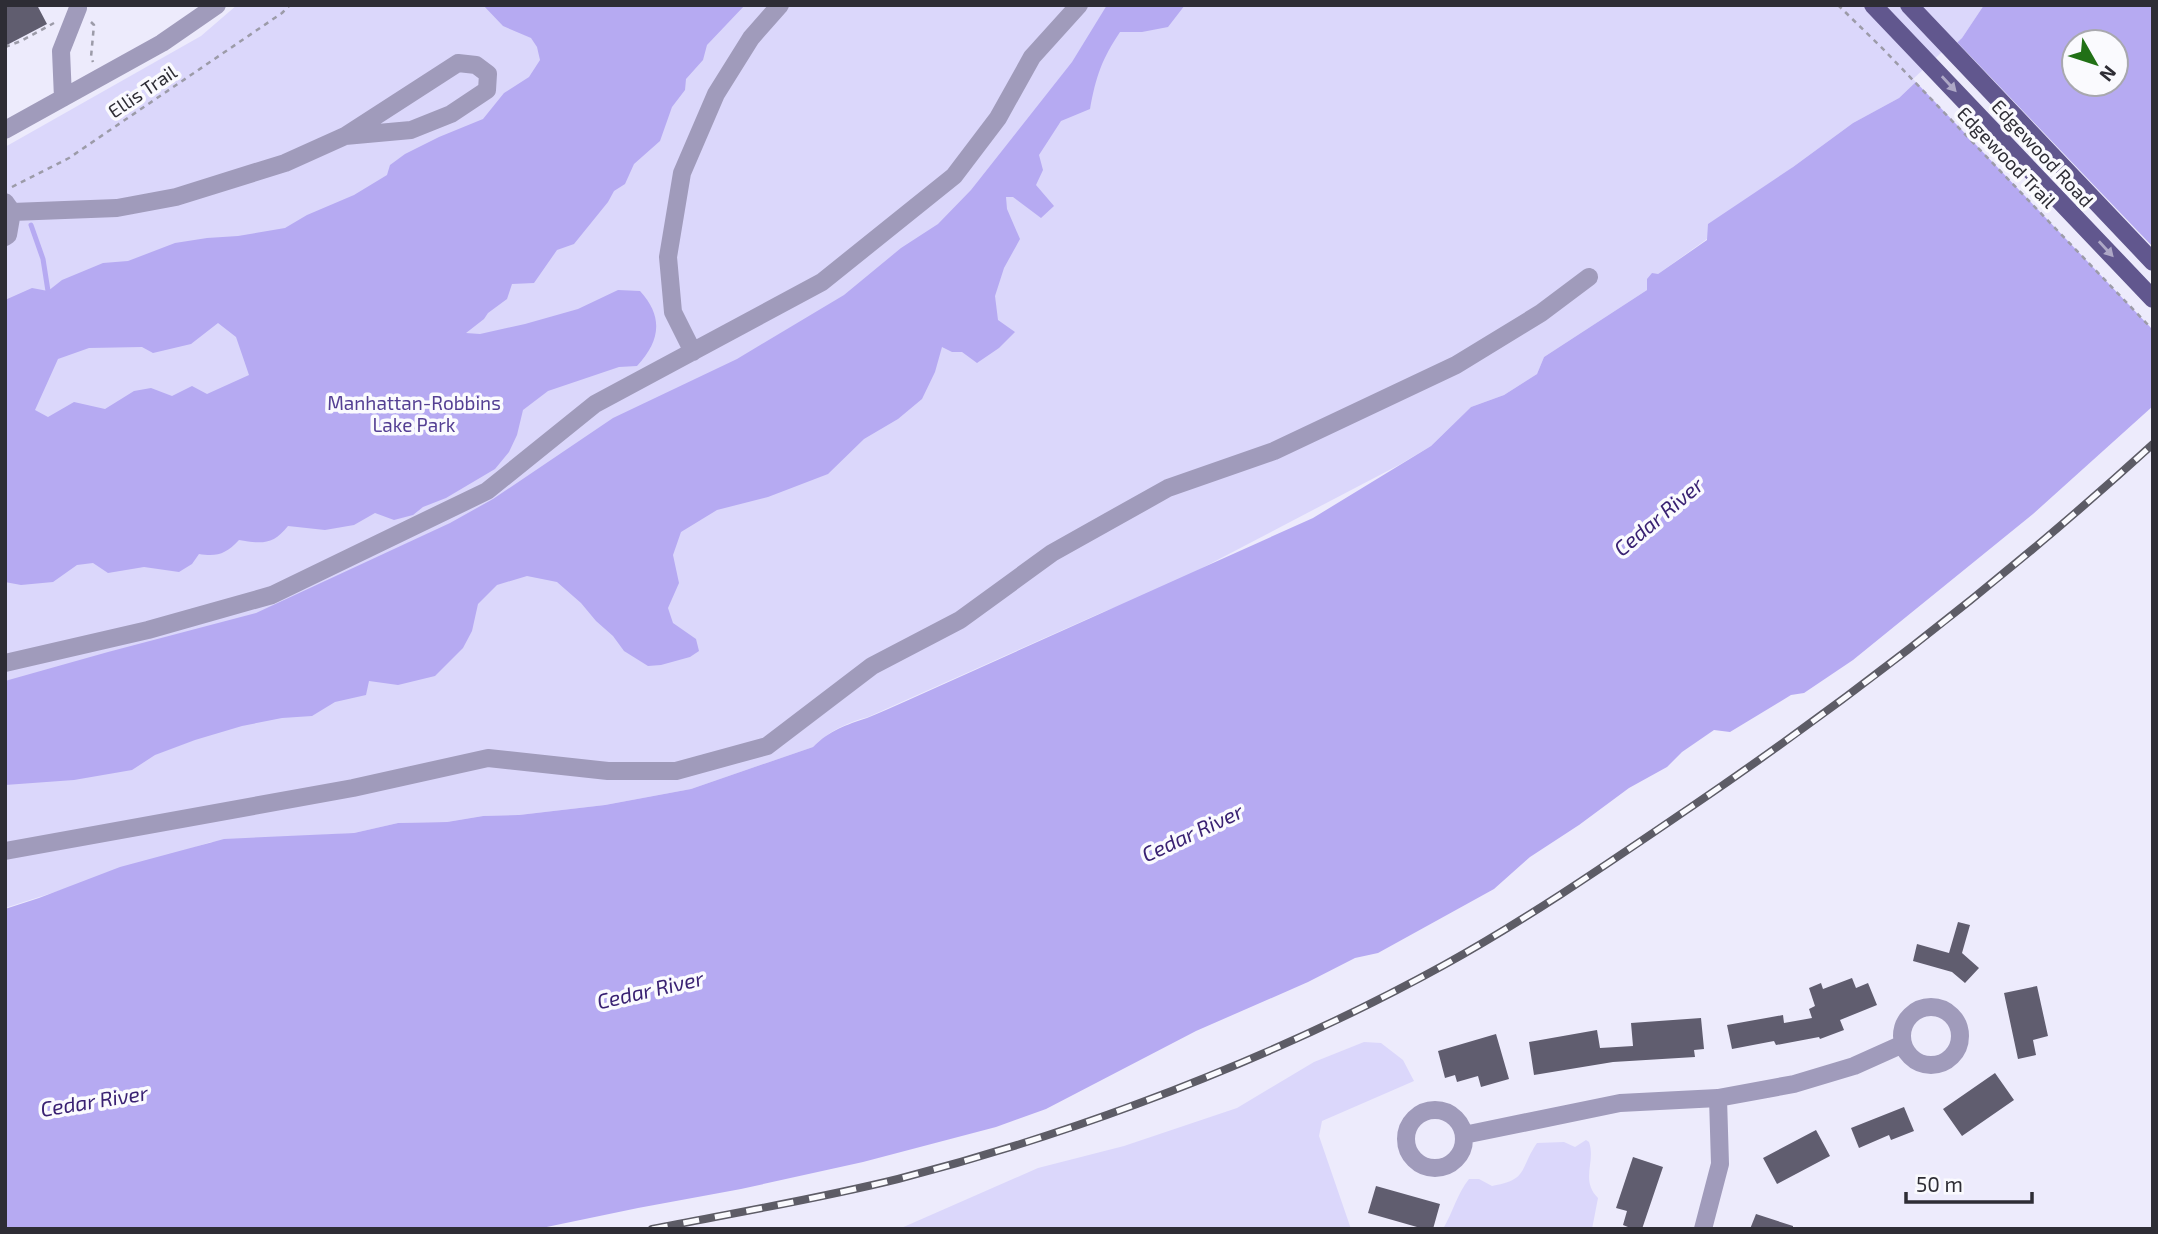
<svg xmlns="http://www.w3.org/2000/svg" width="2158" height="1234" font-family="'Exo 2',sans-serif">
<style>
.green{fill:#dbd7fb}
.water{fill:#b6aaf2;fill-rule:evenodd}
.pier{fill:#edebfc}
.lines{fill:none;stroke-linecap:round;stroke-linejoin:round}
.stream{stroke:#b6aaf2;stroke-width:5}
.building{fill:#605d6f}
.path{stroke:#9c9ba8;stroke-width:2.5;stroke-dasharray:5 5;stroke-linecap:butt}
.minor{stroke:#a09bbb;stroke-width:18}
.major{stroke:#61578e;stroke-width:18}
.rail-casing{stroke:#5d5c66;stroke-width:8}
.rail{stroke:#fafafe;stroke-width:5;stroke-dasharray:16;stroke-linecap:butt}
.oneway{fill:#aea8c6}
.labels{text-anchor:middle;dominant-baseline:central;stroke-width:7;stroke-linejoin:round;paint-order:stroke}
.street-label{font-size:19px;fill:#2e2d35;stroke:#fafafe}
.park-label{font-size:19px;fill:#543f93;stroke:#fafafe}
.water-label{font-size:21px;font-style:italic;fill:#392172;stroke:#fafafe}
</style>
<rect width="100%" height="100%" fill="#edebfc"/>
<path class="green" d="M237 5H1984L1962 38 1899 98 1853 123 1793 167 1707 239 1658 274 1647 290 1544 357 1537 374 1504 395 1471 407 1431 446 1399 465 1160 590 1103 612 868 717C846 723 829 731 813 747L691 789 605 805 519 815 483 816 447 822 398 823 354 833 211 842 5 908V147L201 36Z
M1364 1042 1381 1043 1403 1060 1414 1081 1322 1121 1319 1136 1351 1229H899L1038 1168 1124 1146 1237 1108 1314 1062Z
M1586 1140 1589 1142C1596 1162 1580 1180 1598 1198L1592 1229H1443C1453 1212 1457 1194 1469 1179H1479L1492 1186C1529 1180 1519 1169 1537 1143L1564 1142 1575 1147Z"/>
<path class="water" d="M483 5H745L707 45 703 60 686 79 685 90 672 107 660 141 634 164 625 184 614 191 608 202 574 244 557 250 534 283 512 284 507 299 488 313 484 319 466 333 480 334 525 324 578 309 618 290 640 291C664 317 660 341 637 366L619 367 548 391 523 410 517 435 509 452 495 469 446 498 423 507 413 515 394 520 375 513 354 525 325 530 288 526C273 545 262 544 239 540 226 554 217 557 199 554L192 564 179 572 144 567 108 573 93 563 77 565 53 582 21 585 5 582V300L32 288 48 291 62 280 103 263 128 261 175 243 207 238 238 236 285 228 307 215 354 195 387 175 390 165 405 154 439 137 483 119 504 93 529 77 540 60 537 47 531 38 503 26ZM218 323 236 337 249 375 207 394 192 386 172 396 151 388 134 391 105 409 74 402 48 417 35 410 58 359 89 348 142 347 153 353 191 344Z
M1107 5H1185L1168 27 1142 32H1120C1102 59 1096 76 1090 109L1061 121 1039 155 1043 170 1036 185 1054 206 1041 218 1013 197H1006L1007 209 1020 239 1004 268 995 296 998 320 1015 332 999 348 977 363 962 352H952L942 347 935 372 922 399 898 419 864 439 828 474 768 497 717 510 681 532 673 555 679 583 668 608 673 623 696 639 699 651 690 657 661 665 648 666 624 651 613 636 596 621 581 603 557 582 527 576 497 585 478 604 472 631 463 648 435 676 398 685 369 681 366 695 335 702 312 716 282 718 242 726 195 740 155 755 132 770 74 780 5 785V681L108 652 256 613 450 523 493 499 613 418 737 359 844 295 901 248 938 224 971 190 1072 62Z
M1984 5H2153V406L2033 514 1853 660 1804 693 1791 695 1730 732 1714 730 1682 752 1667 767 1629 788 1579 825 1530 857 1494 889 1378 953 1355 958 1308 982 1196 1031 1046 1109 996 1127 863 1162 741 1189 638 1208 537 1229H5V909L39 898 120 867 224 839 354 833 398 823 447 822 483 816 519 815 605 805 691 789 813 747C830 730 846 725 867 718 880 713 892 707 904 702L1313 518 1431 446 1471 407 1504 395 1537 374 1544 357 1647 290V279L1652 273 1658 274 1707 240 1708 224 1793 167 1853 123 1899 98 1962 38ZM2074 42H2116V84H2074Z"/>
<path class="pier" d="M1955 40 2153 247V330L1913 79Z"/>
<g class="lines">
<path class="stream" d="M31 225 43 259 48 291"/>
</g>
<path class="building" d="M5 5H37L47 24 5 46Z
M1958 922 1970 925 1962 953 1979 968 1965 983 1952 972 1913 961 1917 944 1949 953Z
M1852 978 1856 988 1868 983 1877 1005 1840 1020 1844 1030 1820 1039 1819 1037 1776 1045 1774 1041 1732 1049 1727 1025 1783 1015 1784 1023 1812 1018 1809 1009 1815 1006 1809 988 1821 983 1823 989Z
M2037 986 2048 1036 2033 1040 2036 1055 2018 1059 2004 993Z
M1701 1018 1704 1049 1694 1050 1695 1057 1613 1062 1534 1075 1529 1042 1597 1030 1600 1048 1633 1046 1631 1023Z
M1496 1034 1509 1079 1481 1087 1478 1076 1457 1082 1455 1075 1445 1078 1438 1051Z
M1995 1073 2014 1100 1962 1136 1943 1109Z
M1904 1107 1914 1131 1891 1140 1889 1135 1859 1148 1851 1128Z
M1816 1130 1830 1156 1777 1184 1763 1158Z
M1633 1157 1663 1167 1642 1229H1633L1623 1225 1627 1211 1616 1208Z
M1376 1186 1440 1204 1433 1229H1424L1368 1213Z
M1756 1214 1793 1226V1229H1750Z"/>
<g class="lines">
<path class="path" d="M1838 5 1885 51 2153 330
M91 22 94 25 91 57 93 62
M5 47 21 41 54 23
M12 187 69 158 282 13 290 5"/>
<path class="minor" d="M63 98 61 51 78 8
M5 130 162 43 217 5
M5 202 12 212 8 235 5 237
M12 212 117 208 176 197 285 163 345 136 458 63 476 65 488 74 487 90 451 114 411 130 345 136
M693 352 673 312 668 257 682 173 716 94 751 38 780 5
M5 663 148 630 272 595 487 491 595 404 822 282 954 176 998 118 1032 57 1079 5
M5 851 353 788 488 758 608 771H676L767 746 872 666 960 620 1052 553 1168 488 1274 451 1456 365 1541 313 1589 277
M1902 1036a29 29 0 1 1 58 0a29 29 0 1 1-58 0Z
M1406 1139a29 29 0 1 1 58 0a29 29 0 1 1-58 0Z
M1464 1135 1620 1103 1718 1098 1794 1084 1854 1066 1903 1044
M1703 1229 1720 1164 1718 1098"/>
<path class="major" d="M1873 5 2153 299
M1909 5 2153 262"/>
<g class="rail-casing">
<path id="rail" d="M652 1229C734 1213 817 1199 898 1179 979 1158 1059 1133 1137 1104 1242 1065 1346 1019 1444 965 1529 918 1610 862 1691 807 1853 697 2008 576 2153 444"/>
</g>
<use href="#rail" class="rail"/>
</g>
<defs><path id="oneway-solid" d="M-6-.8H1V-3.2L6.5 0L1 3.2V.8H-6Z" transform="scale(1.75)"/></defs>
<g class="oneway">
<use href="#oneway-solid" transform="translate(1949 84) rotate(47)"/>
<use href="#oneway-solid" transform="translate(2106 249) rotate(47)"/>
</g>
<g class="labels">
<g class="street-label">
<text transform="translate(142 91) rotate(-34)">Ellis Trail</text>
<text transform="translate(2043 153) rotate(47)">Edgewood Road</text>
<text transform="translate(2007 157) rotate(46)">Edgewood Trail</text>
</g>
<g class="park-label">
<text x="414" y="402">Manhattan-Robbins<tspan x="414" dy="22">Lake Park</tspan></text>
</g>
<g class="water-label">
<text transform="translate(1658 516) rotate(-40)">Cedar River</text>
<text transform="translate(1192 832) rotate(-25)">Cedar River</text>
<text transform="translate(650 989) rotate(-13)">Cedar River</text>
<text transform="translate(94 1100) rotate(-9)">Cedar River</text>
</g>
</g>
<rect width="2158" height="1234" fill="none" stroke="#2e2d35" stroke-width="14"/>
<g transform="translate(2095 63) rotate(129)"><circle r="33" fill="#fafafe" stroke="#a8a8ae" stroke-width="2"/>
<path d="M0-5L12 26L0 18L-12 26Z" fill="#217016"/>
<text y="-10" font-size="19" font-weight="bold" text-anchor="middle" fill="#2e2d35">N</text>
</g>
<path d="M1906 1192v10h126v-10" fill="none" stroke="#2e2d35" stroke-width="3.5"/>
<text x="1916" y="1192" font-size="21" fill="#2e2d35" stroke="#fafafe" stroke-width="5" paint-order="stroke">50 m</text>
</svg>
